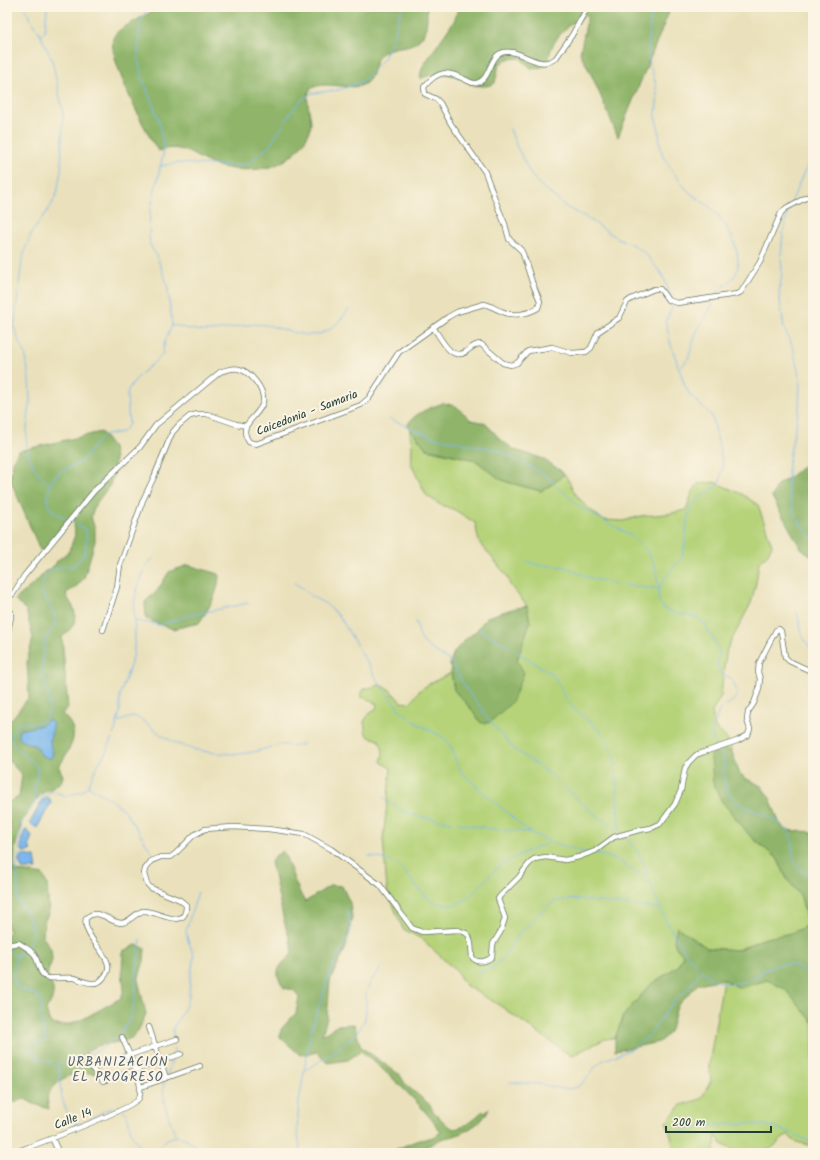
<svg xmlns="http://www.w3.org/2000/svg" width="820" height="1160" font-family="Kalam,sans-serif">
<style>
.green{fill:#b6d37a;stroke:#6a8857}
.forest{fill:#90b56a;stroke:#58794f}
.water{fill:#7cb8ee;stroke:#4e7a91}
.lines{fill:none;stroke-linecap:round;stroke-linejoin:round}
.stream{stroke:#7cb8ee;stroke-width:1}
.minor-casing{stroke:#667664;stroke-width:6}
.minor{stroke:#fff;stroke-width:4.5}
.labels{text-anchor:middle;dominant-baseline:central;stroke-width:4;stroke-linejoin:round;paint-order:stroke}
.street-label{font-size:12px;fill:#1f3d34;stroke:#fcf5e5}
.neighbourhood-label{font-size:13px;letter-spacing:1px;fill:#536370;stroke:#fcf5e5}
</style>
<rect width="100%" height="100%" fill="#fcf5e5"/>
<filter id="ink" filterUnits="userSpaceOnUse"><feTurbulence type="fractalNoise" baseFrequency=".025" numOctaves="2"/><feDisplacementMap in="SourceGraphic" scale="8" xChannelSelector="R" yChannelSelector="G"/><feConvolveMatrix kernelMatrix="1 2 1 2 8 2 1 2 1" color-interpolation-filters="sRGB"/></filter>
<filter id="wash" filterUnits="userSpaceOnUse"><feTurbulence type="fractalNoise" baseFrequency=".012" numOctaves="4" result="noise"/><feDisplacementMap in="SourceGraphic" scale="16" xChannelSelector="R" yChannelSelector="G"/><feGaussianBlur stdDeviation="0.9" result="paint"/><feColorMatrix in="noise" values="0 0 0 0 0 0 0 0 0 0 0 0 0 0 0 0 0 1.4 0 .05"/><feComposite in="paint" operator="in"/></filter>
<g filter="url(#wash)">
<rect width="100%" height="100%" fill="#eae1bc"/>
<path class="green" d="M409 427 417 435 426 449 475 460 500 479 510 483 541 491 554 483 564 474C569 479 571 487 575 493 583 504 593 512 603 520L623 521 641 516 667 514 686 510 692 493 698 484 714 482 742 494 758 505 772 545 768 554 759 562 756 583 751 603 727 649 724 667 721 696 712 712 715 728C724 735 730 740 732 752L723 748 721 800 751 837 777 858 788 881 792 885 801 897 808 925 792 933 762 939 738 950 707 948 689 935 677 949 683 955 678 966 650 985 624 1015 615 1038 605 1039 571 1056 499 1005 465 985 457 972 422 939 403 929 387 890 383 839 391 768 381 762C384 753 383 748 379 740L369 737 366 734 364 722 368 715 376 709 377 704 360 696 364 689 380 685 389 689 401 702 410 703 420 690 429 684 451 673 454 690 473 711 481 722 512 702 517 689V660L530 622 527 606 510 585 507 576 479 542 475 523 455 510 439 504 426 495 411 464 412 446Z
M723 979 741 988 767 980 785 989 813 1022V1146C804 1143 793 1144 788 1134L772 1148 757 1153H742L733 1150 722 1144 716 1135 714 1153H674L671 1136 666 1122 681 1105 701 1099 711 1081 709 1065Z"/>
<path class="forest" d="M157 7H427C427 17 428 31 420 39 410 50 392 44 381 54 371 63 376 81 360 86 347 89 323 81 312 88 303 95 311 114 311 123 309 145 286 164 266 168 249 171 231 170 215 165 193 158 184 142 158 151 147 134 104 52 114 36 121 25 146 18 157 7Z
M460 7H671L618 137 593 78 580 53 588 15C573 19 557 35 551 49 549 54 550 61 547 64 543 68 536 68 531 68L520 58 508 59 499 64 495 83C480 91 468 81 455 76 446 73 429 74 420 79L421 72 423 66 454 21Z
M443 403 456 406 471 420 485 423 501 440 515 450 541 458 560 470 564 474 554 483 541 491 510 483 500 479 475 460 426 448C422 443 409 429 408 424 416 412 430 408 443 403Z
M101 432 113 448 115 458 114 473 110 485 95 505 91 517 95 529V541L84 578 75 588 66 593C67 599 71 602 73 607 79 622 72 628 62 637L68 708 62 714C84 733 69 748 59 767L63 776 61 782 54 787 39 795 30 810 21 822 20 829 15 848 14 871 26 872 43 875 47 884 49 912 44 922 43 937 51 949 52 960 47 974C55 990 56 994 46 1010L49 1021 54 1025H67L83 1019 121 998 124 990 122 971 123 951 136 945 145 948 144 961 138 980 146 1014C143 1020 140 1028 136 1034 125 1047 98 1039 86 1053L96 1074C75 1069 57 1078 47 1097L49 1109 34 1104 25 1099 7 1104V936L9 933 7 926V834L11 830 9 819 7 817V803L19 797 22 775 11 763 7 760V722L11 720 29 697 27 661 33 638 26 610 15 600 40 578 44 572 55 565 57 561 69 551 75 535 74 522 72 519 45 551 40 550 10 479 13 461 18 451Z
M813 451V481L807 490 813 502V558L801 548 796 540 772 497 777 485 790 477 803 466Z
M188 565 219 574C219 593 209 608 199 623L173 629 146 619 145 602 157 591 169 572Z
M527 606 530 622 517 660 524 673 512 702 489 723H481L473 711 454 690 450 664 454 652 465 640 476 631 487 617 512 609Z
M717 747 723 748 732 752 739 772 745 778 761 786 770 798 779 822 786 830 813 832V1022L785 989 767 980 740 988 723 979 698 984 677 1006 670 1032 659 1042 615 1051V1038L624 1015 650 985 678 966 683 955C672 945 673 941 677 927L707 948 738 950 762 939 792 933 808 925 801 897 792 885 788 881 777 858 751 837 721 800 713 783 711 757Z
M283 851C291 868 295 886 305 902L331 885 342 886 350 903 352 917 346 947 330 981 327 1018 322 1035 338 1025 354 1024 361 1047 400 1075 406 1085 429 1104 433 1111 448 1126 454 1129C467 1127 473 1119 483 1111L485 1112 489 1108C485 1120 471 1129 459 1134 454 1137 447 1137 441 1139 430 1145 417 1153 404 1153L403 1151 397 1153H387L416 1141 434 1137 441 1132C420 1102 389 1074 361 1051L348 1060 327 1063 318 1052 300 1055 280 1037 282 1028 296 1013 299 997 294 990 284 988C272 970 279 967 292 954V947L284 921 271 862 275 856Z"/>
<path class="water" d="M50 720C56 727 51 732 50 740 50 745 52 749 53 754L50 759 41 755 36 746 22 741 18 736 19 730 42 725 46 721Z
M48 797 50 799 51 803 37 828 30 823 42 800Z
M25 830 28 831 32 836 29 845 31 851 23 852C20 845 22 837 25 830Z
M22 855 35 857 37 869H22L19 861Z"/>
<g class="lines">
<path class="stream" d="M25 7 26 11 34 26 38 30 52 59 63 112 61 170 57 193 51 206 32 232 26 247 22 260 14 328C17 332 17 337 19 342 20 346 24 349 25 353 28 368 30 386 30 402 29 417 25 433 27 448 28 459 40 480 50 484
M654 7C649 26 647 38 649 58 650 70 657 82 657 96 658 104 655 112 656 120 656 121 658 125 658 126 660 136 659 146 663 156 669 167 681 184 690 193 698 199 707 204 714 211 727 224 739 246 738 265 738 280 722 284 716 296
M41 36 45 30 47 7
M510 129 517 147 531 175 539 184 566 207 586 217 617 238 634 245 645 253 663 276 669 291 670 299
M160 166 177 163 230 166 248 164 271 144 291 112 301 100 312 93 339 90 361 82 365 79 384 58 392 41 402 7
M791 203 804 172 813 157
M789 208 783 233 781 255 782 273 779 294 784 328 793 348 800 380 799 408 788 464V491L794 513 804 529 813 539
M172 325C185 328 198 332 211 331 229 330 248 322 265 325 284 328 303 339 322 333 334 329 341 319 349 309
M680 369 688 359 696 333 708 313 715 299
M390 419 433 437 498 450 542 473 580 507 635 538 647 551 655 566 659 588 658 594 660 604 663 608 674 613 697 617 705 624 718 648 719 653 717 663 720 673 730 678 733 682 737 691 736 697 732 702 722 707 719 711 712 731 713 741 717 746
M69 520 51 510 48 505 47 495 53 479 60 472 81 462 102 436 122 432 129 425 127 394 129 388 138 377 162 355 165 341 172 325 167 283 156 255 150 245 149 238 150 212 163 155V140L159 121 141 74 138 56 140 23 148 7
M527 561 537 565 565 567 590 578 613 583 646 588H658
M294 583 304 589 311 596 326 604 340 617 379 683 401 711 418 724 443 737 450 745 458 766 464 775 529 832 549 841 580 851 587 852
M659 588 668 574 682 557 685 546 687 522 691 506 699 498 717 486 720 481 723 465 713 420 711 415 690 395 685 386 670 342 666 321 672 308 671 304
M797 612 803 638 813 651
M135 621 160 625 191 615 249 603
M416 622 420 637 423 642 431 649 450 661 467 690 482 709 488 719 514 749 550 774 592 812 622 833
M479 629 551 673C560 683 563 698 572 707 582 717 595 724 604 736 623 764 614 799 620 830
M118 722 134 716C147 721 157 734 170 740 189 751 211 753 233 754 238 754 243 754 248 753 258 751 268 748 278 745 288 743 295 750 304 743
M719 749C730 767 718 777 730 795 741 811 770 812 785 828 797 839 789 851 795 862 798 870 806 874 813 878
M88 786 112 800 125 811 155 857
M383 797 401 810 416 816 499 830 529 832
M36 800 53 791 63 795 68 796 84 790 88 786 97 766 106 752 116 728 120 711V695L133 657 135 638 134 608 136 592 146 566 153 558
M625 837C630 842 635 848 638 853 644 862 647 872 650 882 661 913 684 962 713 979 723 985 735 985 745 981 754 978 761 972 770 968 791 959 804 966 813 986
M596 853 617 860 635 872 648 876
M369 856C385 858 398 863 408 876 417 886 423 897 437 903 466 915 483 877 503 864 517 855 532 849 547 844L549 842
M27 946 34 935 30 919 18 901 17 866 22 822 36 800C35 794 34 788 35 782 36 778 39 772 37 767 32 757 11 753 12 735 13 713 41 732 48 715 53 701 43 684 43 670 42 659 43 646 47 637 49 632 54 629 55 624 58 604 27 593 49 572 55 567 65 565 72 567L84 555 87 538 86 533 84 528 72 521
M25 948C23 950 20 953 18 955 14 963 9 985 20 989 27 992 34 991 39 998 44 1005 40 1012 41 1019 43 1027 45 1033 46 1041L36 1043 32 1047 33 1052 40 1059 51 1062 59 1069C61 1091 60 1107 76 1124 90 1125 100 1106 119 1108
M7 950 15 956 18 955
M477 973 491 968 500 961 519 934 546 907 555 901 571 899 645 907 659 908
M173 1038V1028L185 1007 189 996 190 979 194 956 188 940 186 930 198 892
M173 1043 174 1054
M56 1064C68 1060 82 1058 94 1052 105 1047 118 1038 125 1027 137 1010 135 985 137 965 138 956 140 948 141 940
M304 1071C320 1061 360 1037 365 1019 367 1011 365 1002 366 994 368 984 377 973 383 965
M167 1075 172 1059
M164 1082C161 1101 169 1118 176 1136
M510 1082C520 1083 529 1083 539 1084 551 1086 571 1094 581 1084 589 1078 593 1067 602 1061L632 1049 650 1035 668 1009 675 1000 687 990 701 971
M124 1110C129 1116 129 1124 131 1132 134 1141 144 1153 155 1151 170 1130 187 1133 201 1153
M677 1132C701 1127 731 1122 754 1124 775 1125 795 1134 813 1143
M301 1153 297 1130 299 1101 311 1031 330 972 347 941 351 931V926L347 910"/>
</g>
</g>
<g filter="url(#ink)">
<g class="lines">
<g class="minor-casing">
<path id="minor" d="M433 327C441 338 451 363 467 351 472 347 475 344 481 344L503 363 511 365 517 363 528 351 547 348 552 347 572 353 586 352 591 348 598 332 619 318 627 302 631 299 654 289H660L668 300 677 303 737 294 741 292 760 262 781 213 786 208 813 194
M7 598 13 594 24 576 94 491 140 447 156 425 220 372C226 370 233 367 239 369 251 372 265 390 263 402 261 413 245 421 245 431 245 435 247 439 249 442L256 444 361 405 369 398 399 352 448 317 457 312 484 304C490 305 495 309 501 311 513 317 527 314 538 308L540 301 532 282 523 254 521 250 509 239 505 224 499 210 485 172 451 124 440 103 436 99 425 94 424 87C438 70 447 70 466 80 470 82 473 84 477 83 493 79 488 48 511 52 526 54 541 70 556 58L572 35 586 10 589 7
M7 610 11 612V617L7 636
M103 630 117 587 120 565 143 500 154 477 172 433 179 425 190 416 198 414H207L236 424 246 426
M7 945 19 943C23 946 31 950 34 954 39 961 38 973 47 978 49 979 68 977 74 978 80 979 87 984 94 983 98 983 102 980 104 977 121 959 81 940 86 918 99 907 108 922 121 923 129 923 135 913 143 911 155 909 187 933 186 905L180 900 151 888 147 884 144 874 145 869 151 861 161 857H171L176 853 194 835 205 829 233 827 268 829 304 834 331 849 380 885 412 928 422 932 458 930 466 933 469 936 471 944 472 957C477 964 486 962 492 957L493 944 501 931 505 918 498 899 500 896 519 877 528 865 534 859 546 857 565 860 579 857 595 851 614 837 639 830 651 828 660 824 675 804 681 790 685 768 689 762 696 755 704 752 737 741 748 735 750 729 747 720 748 712 754 703 759 689 760 679 758 672 759 663 776 630 779 629 781 631 785 657 789 661 813 672
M149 1027 166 1078
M177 1039 92 1068 103 1082 135 1070 181 1054
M141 1087 200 1066
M52 1138 59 1153
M7 1144 11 1153
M13 1153C29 1147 136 1108 139 1098 145 1084 128 1052 122 1037"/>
</g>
<use href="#minor" class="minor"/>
</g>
</g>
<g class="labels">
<g class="street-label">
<text transform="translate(307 413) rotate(-21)">Caicedonia - Samaria</text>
<text transform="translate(73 1119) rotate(-22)">Calle 14</text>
</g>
<g class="neighbourhood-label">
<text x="118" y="1062">URBANIZACIÓN<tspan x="118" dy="15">EL PROGRESO</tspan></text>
</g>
</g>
<rect width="820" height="1160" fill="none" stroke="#fcf5e5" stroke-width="24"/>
<path d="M666 1126v6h105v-6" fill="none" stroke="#1f3d34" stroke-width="2"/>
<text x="672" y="1126" font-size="12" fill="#1f3d34" stroke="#fcf5e5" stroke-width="3" paint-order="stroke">200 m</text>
</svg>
